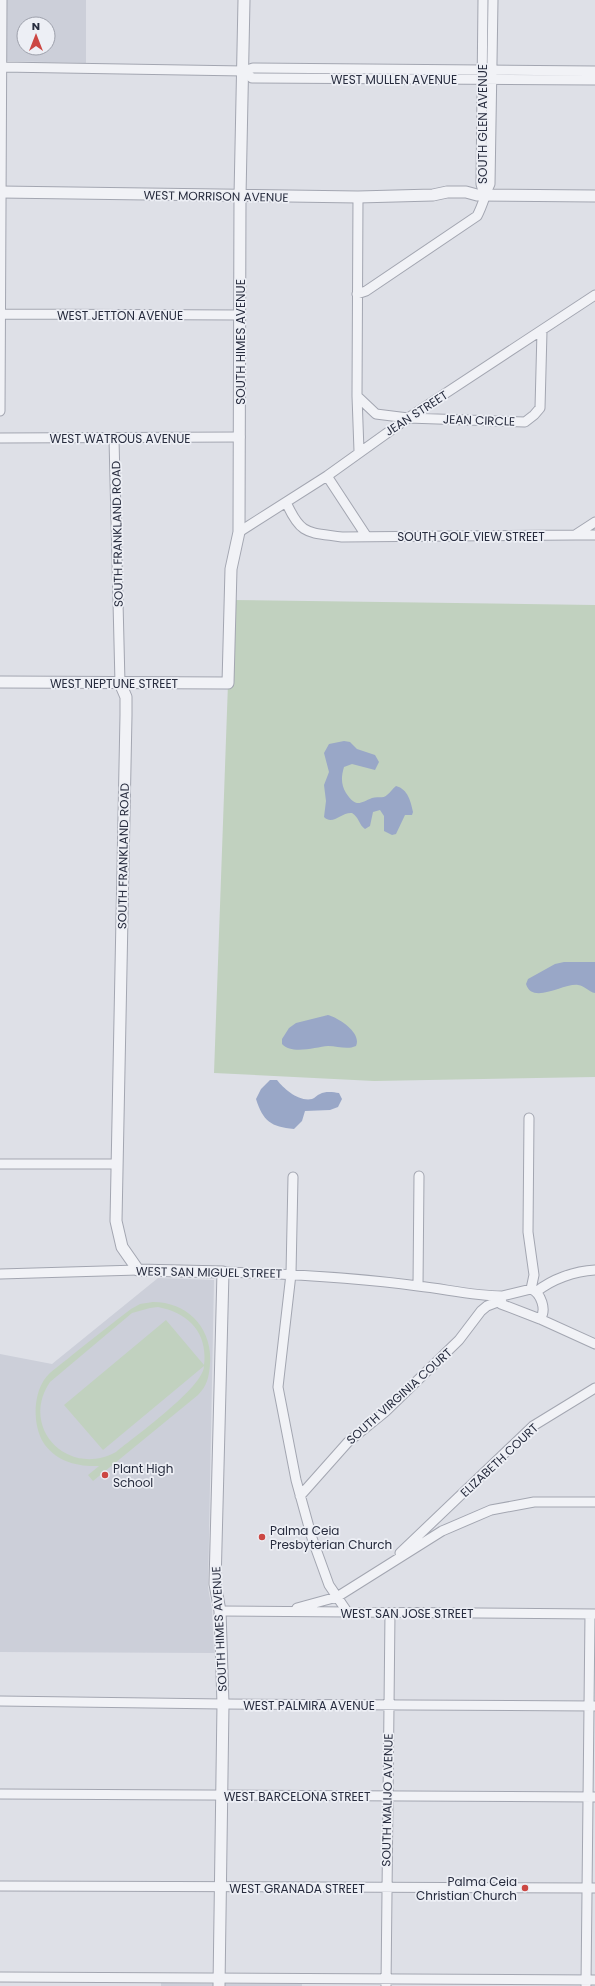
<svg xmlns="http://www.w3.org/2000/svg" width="595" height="1986" font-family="Poppins,sans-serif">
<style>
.built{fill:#cccfd9;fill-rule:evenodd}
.green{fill:#c1d1bf;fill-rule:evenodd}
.water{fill:#99a7c7}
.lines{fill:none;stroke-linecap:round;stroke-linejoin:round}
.minor-casing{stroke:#a3a6b1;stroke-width:11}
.tertiary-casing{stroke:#a3a6b1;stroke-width:13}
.minor{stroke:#f1f2f6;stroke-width:9}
.tertiary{stroke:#f1f2f6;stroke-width:11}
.poi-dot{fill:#cc4743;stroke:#edeff5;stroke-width:1.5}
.labels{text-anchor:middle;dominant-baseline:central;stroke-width:3.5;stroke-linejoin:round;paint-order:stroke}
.street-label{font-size:12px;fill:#272c3e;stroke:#edeff5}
.poi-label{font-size:12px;fill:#272c3e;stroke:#edeff5;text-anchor:start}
</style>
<rect width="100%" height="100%" fill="#dee0e7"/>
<path class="built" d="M6 0H86V63L6 61ZM24 24H48V48H24Z
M158 1278 214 1280 208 1587 212 1610 214 1653 0 1652V1354L52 1364Z
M161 1983 215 1984V1986H161Z
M223 1984H302V1986H223Z"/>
<path class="green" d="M231 600 595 605V1077L374 1081 214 1073Z
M153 1302C188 1302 213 1329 210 1364 209 1377 207 1386 198 1395L93 1481 88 1475 99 1466C77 1467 55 1461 43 1442 33 1425 33 1397 44 1380 50 1371 62 1364 71 1356 91 1340 111 1324 131 1309L140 1304ZM158 1307C189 1313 208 1333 204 1365L166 1320 64 1405 103 1450 204 1366C204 1387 134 1437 116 1452 68 1478 19 1428 50 1382L132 1313 150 1308Z"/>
<path class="water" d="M344 741 350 742 357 749 375 755 379 762 375 770 352 764 344 767C341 777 341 785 346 793 356 808 360 803 372 798 377 796 383 799 387 795 391 792 392 789 396 786 408 789 411 802 413 812L412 815H405L396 834 392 835 384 831V816L380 810 373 812 370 826 365 829C359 825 359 817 352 813 341 812 333 826 324 817L326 801 324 785 329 772 324 753 329 744Z
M564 962H595V993C589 992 585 986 578 985 564 983 532 1005 526 984L528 979 555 964Z
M328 1015C339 1018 362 1033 356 1046 347 1050 338 1046 328 1046 316 1047 292 1055 282 1044V1039L289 1028 296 1023Z
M270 1080H277C284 1089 299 1102 312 1099 315 1098 317 1095 320 1094 325 1091 333 1092 339 1093L342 1099 338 1107 330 1110 305 1111 302 1121 294 1129C271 1127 263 1121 256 1099L261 1089Z"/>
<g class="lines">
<g class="minor-casing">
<path id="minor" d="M483 0 481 184 484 195
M2 67 244 71 253 68 595 71
M244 71 252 78 595 80
M358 197 357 396 376 414 408 418 525 422 534 415 540 408 542 331
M357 294 366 291 477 216C483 205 485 194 490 184L493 0
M0 314 240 315
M357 396 359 451
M0 411 2 0
M0 438 240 437
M114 439 120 683
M327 476 367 537
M286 502C301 536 308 532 342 537L575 535 595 522
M239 532 327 476 408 418 595 295
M575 535H595
M529 1118 528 1232 534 1275 531 1289
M0 1164H117
M293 1177 291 1274 278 1387 296 1480 312 1538 329 1585 348 1613
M223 1272C288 1274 353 1277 418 1286 446 1289 473 1296 502 1296
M0 1274 138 1270
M418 1286 419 1176
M531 1289C541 1293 547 1310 540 1319L501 1304 502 1296Z
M536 1292C552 1279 575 1271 595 1270
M540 1319 595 1344
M300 1496 348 1442 385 1412 459 1340 481 1311 487 1306 500 1301
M400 1553 533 1426 595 1388
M297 1608 337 1597 442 1531 491 1510 534 1502H595
M220 1611 595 1614
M0 1701 223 1704 595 1706
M0 1794 595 1797
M0 1886 595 1888
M0 1977 595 1980
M586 1985 590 1614
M386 1986 390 1613"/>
</g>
<g class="tertiary-casing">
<path id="tertiary" d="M0 192 358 197 433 195 447 192H466L477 195 595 196
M0 682 228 683 231 569 239 532 240 196 244 0
M120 683 126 697V715L116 1221 122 1247 138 1270 223 1272 215 1584 220 1611 223 1704 219 1986"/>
</g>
<use href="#minor" class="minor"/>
<use href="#tertiary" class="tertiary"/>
</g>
<g class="poi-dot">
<circle cx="105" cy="1475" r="4"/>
<circle cx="262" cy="1537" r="4"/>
<circle cx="525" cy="1888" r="4"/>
</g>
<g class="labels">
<g class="street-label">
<text x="394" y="79">WEST MULLEN AVENUE</text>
<text transform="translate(482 124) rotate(-90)">SOUTH GLEN AVENUE</text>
<text transform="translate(216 196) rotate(1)">WEST MORRISON AVENUE</text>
<text x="120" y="315">WEST JETTON AVENUE</text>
<text transform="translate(240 342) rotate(-90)">SOUTH HIMES AVENUE</text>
<text transform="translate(416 413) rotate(-33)">JEAN STREET</text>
<text transform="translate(479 420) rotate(2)">JEAN CIRCLE</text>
<text x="120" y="438">WEST WATROUS AVENUE</text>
<text transform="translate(117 534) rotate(-91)">SOUTH FRANKLAND ROAD</text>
<text x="471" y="536">SOUTH GOLF VIEW STREET</text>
<text x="114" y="683">WEST NEPTUNE STREET</text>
<text transform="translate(123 856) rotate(-89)">SOUTH FRANKLAND ROAD</text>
<text transform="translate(209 1272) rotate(1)">WEST SAN MIGUEL STREET</text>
<text transform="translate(399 1396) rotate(-42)">SOUTH VIRGINIA COURT</text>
<text transform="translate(499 1460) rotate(-43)">ELIZABETH COURT</text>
<text x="407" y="1613">WEST SAN JOSE STREET</text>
<text transform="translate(219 1629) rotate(-93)">SOUTH HIMES AVENUE</text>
<text x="309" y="1705">WEST PALMIRA AVENUE</text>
<text x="297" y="1796">WEST BARCELONA STREET</text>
<text transform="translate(387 1800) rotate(-89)">SOUTH MALIJO AVENUE</text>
<text x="297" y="1888">WEST GRANADA STREET</text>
</g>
<g class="poi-label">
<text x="113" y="1468">Plant High<tspan x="113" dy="14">School</tspan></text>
<text x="270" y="1530">Palma Ceia<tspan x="270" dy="14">Presbyterian Church</tspan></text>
<text x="517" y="1881" text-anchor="end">Palma Ceia<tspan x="517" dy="14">Christian Church</tspan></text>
</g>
</g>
<g transform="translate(36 36)"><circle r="19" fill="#edeff5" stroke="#9ea1ac"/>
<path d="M0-3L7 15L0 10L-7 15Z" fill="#cc4743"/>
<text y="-6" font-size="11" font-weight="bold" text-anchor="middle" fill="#272c3e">N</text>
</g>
</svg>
